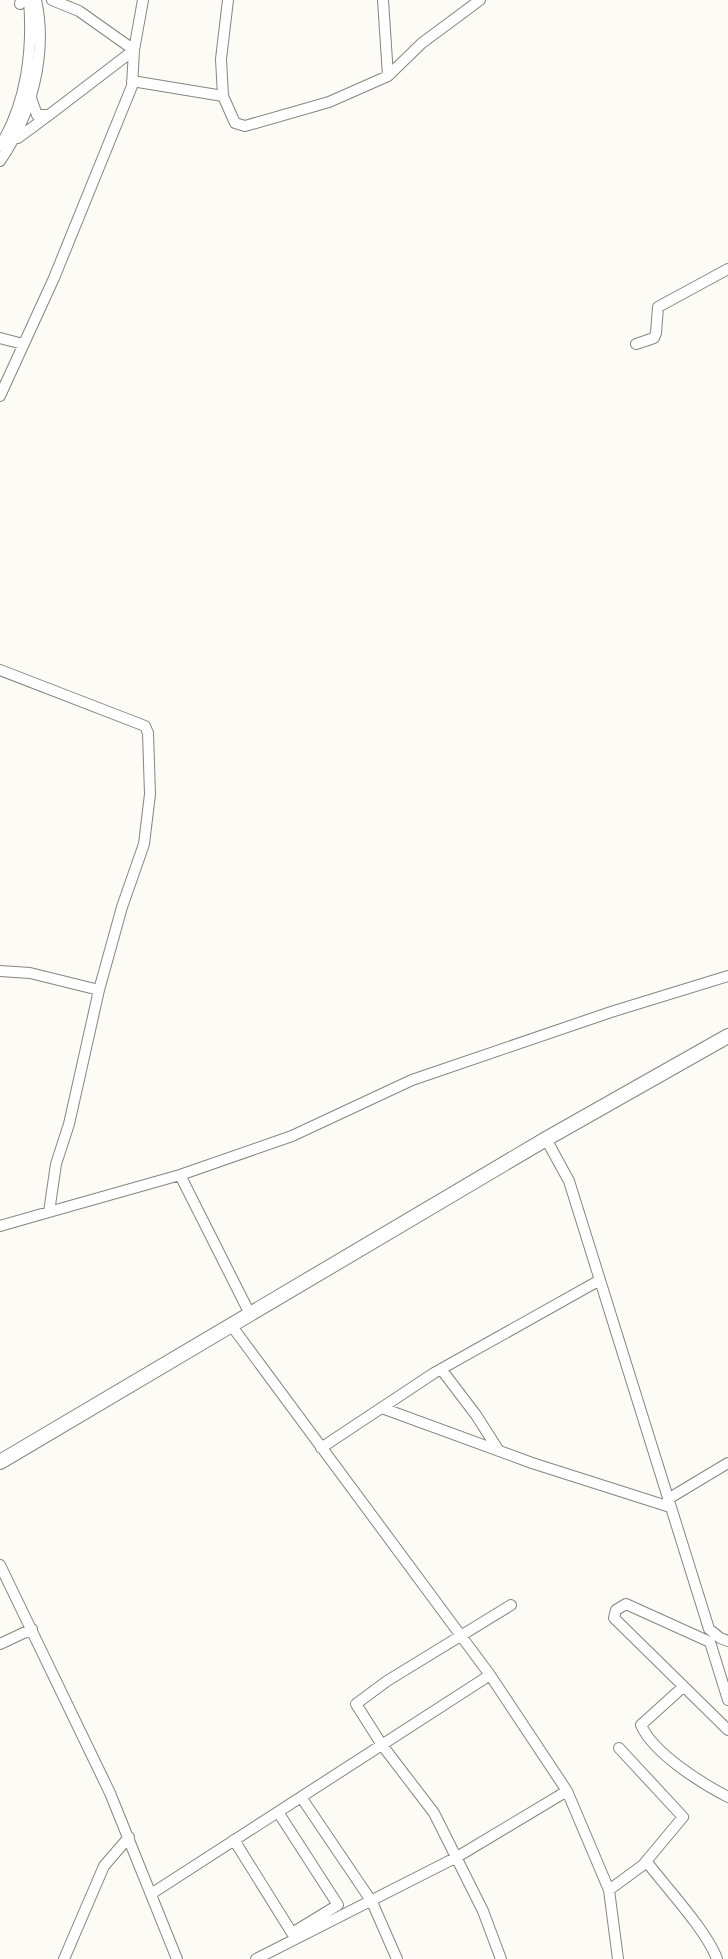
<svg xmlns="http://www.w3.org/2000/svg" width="728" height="1959" font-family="Cabin,sans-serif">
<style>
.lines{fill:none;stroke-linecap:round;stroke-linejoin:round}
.minor-casing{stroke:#868580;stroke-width:12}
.major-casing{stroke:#868580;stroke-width:16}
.minor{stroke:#fff;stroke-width:10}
.major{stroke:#fff;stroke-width:14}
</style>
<rect width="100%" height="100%" fill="#fcfbf6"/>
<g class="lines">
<g class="minor-casing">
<path id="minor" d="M383 0 388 76
M20 4 21 0
M132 81 223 96 235 123 245 126 329 102 388 76 422 43 480 0
M223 96 221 59 228 0
M49 115 134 50 79 11 52 0
M18 138 49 115H37L31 98
M0 146C27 103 33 49 29 0
M0 161C31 116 48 54 36 0
M0 338 23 344
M636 344 654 338 656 333 658 307 728 269
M0 396 54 278 132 86 134 50 143 0
M0 670 145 726 148 733 150 794 144 844 122 907 99 990 69 1124 56 1164 49 1212 180 1175 292 1136 412 1080 611 1012 728 976
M0 971 30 973 99 990
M546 1139 569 1181 709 1629 720 1638 728 1641
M180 1175 250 1314
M0 1226 49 1212
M231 1325 490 1675 567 1791 609 1890 618 1959
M441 1369 476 1415 499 1451
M382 1408 532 1463 670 1507
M321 1448 434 1373 600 1280
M668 1499 728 1463
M0 1565 110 1793 177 1959
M0 1644 32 1629
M683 1687 641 1725C653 1753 701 1783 728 1797
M728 1700 710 1642 626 1604 616 1610 614 1618 728 1730
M301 1797 372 1902 397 1959
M234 1840 292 1933 338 1905 278 1812
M646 1861C665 1886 707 1931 717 1959
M609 1890 643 1865 683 1817 619 1748
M151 1894 490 1675
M64 1959 104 1866 129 1837
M256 1959 457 1857 567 1791
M501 1959 483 1911 434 1813 382 1745 356 1704 387 1681 511 1605"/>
</g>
<g class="major-casing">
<path id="major" d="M0 1462 546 1139 728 1036"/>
</g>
<use href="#minor" class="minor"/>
<use href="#major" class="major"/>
</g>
</svg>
